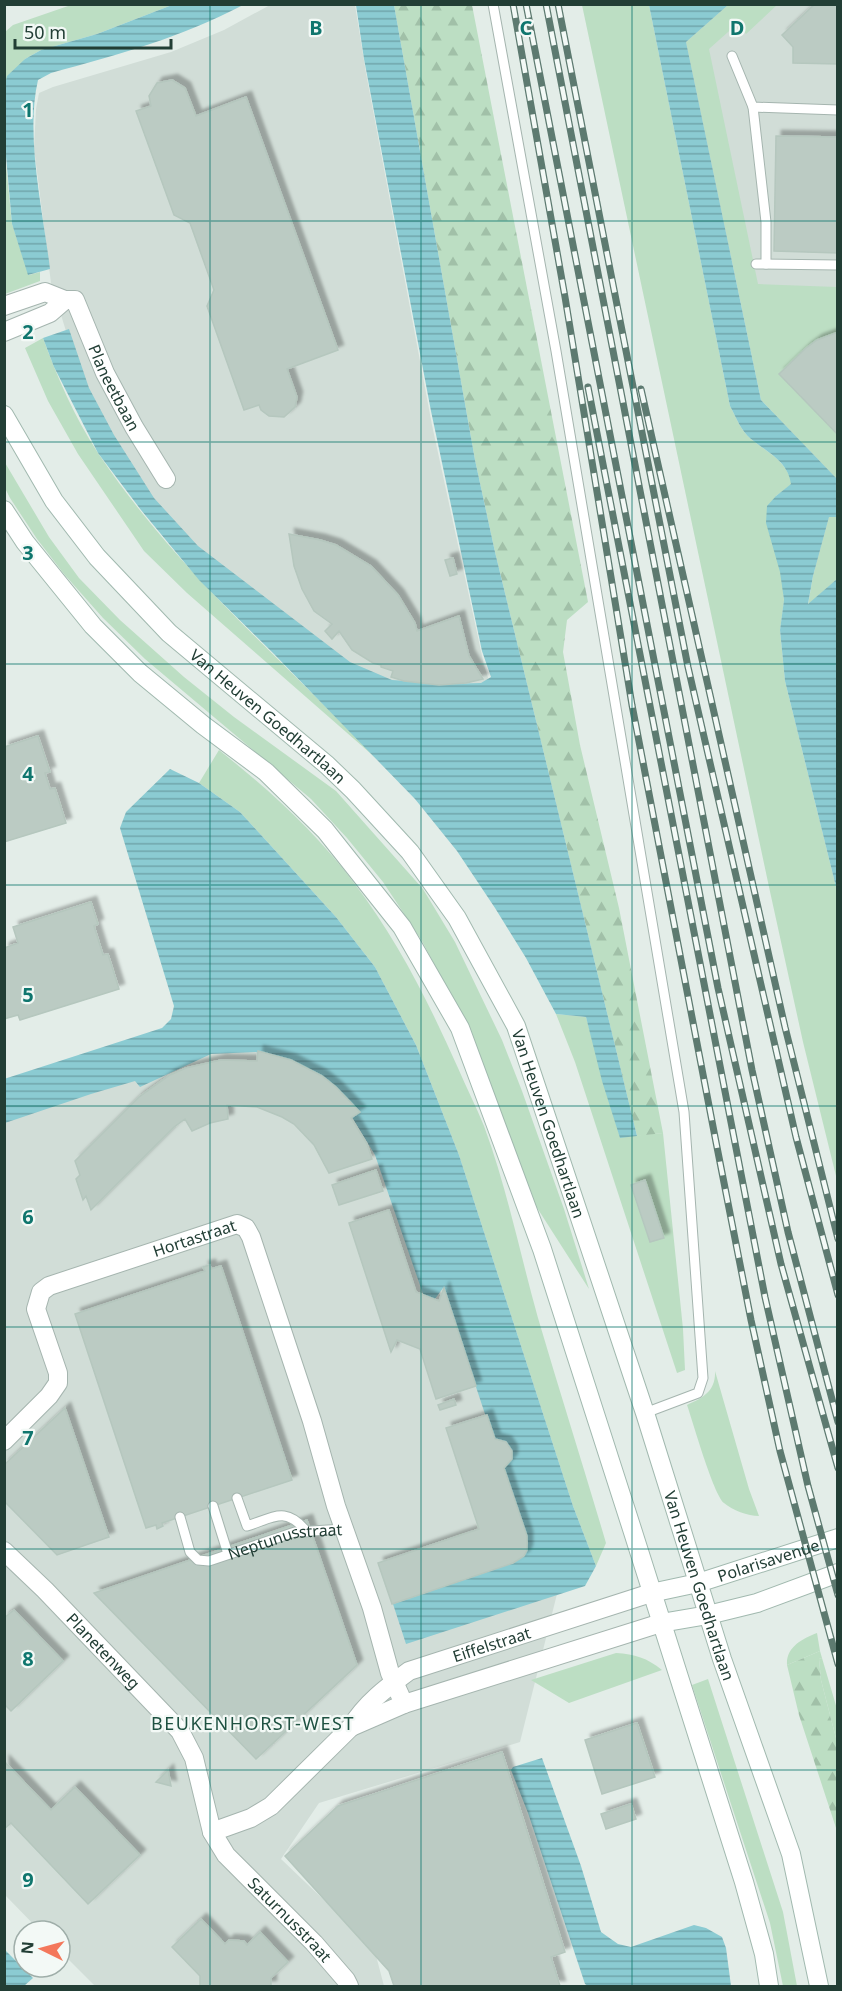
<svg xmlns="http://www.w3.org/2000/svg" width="842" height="1991" font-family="'Noto Sans',sans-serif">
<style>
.built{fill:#d1ddd7}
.green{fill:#bcdec3}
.forest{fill:url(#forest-firs)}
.water{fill:url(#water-rules)}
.building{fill:#bbcbc3;stroke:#b5c7be;stroke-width:1.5;filter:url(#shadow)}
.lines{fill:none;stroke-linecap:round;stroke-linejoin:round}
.lane-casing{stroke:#a5b5af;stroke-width:11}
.street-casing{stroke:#a5b5af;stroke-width:20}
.secondary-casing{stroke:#a1b9af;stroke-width:20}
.lane{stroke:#fff;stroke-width:9}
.street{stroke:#fff;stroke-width:18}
.secondary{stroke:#fff;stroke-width:18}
.rail-casing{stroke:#5d7a70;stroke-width:7}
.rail{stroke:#f3f9f6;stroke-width:4.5;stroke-dasharray:14;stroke-linecap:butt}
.grid{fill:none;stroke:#0f766e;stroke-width:1.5;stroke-opacity:0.55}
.labels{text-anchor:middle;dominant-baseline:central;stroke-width:4.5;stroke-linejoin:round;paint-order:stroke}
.street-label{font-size:16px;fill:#223e35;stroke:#f3f9f6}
.neighbourhood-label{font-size:18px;letter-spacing:1.5px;fill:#1e5141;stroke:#f3f9f6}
.grid-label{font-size:20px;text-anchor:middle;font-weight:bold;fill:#0f766e;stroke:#f3f9f6;stroke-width:4.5;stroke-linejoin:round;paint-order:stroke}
</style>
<defs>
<pattern id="forest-firs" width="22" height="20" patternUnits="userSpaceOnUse" patternTransform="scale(1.5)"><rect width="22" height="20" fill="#bcdec3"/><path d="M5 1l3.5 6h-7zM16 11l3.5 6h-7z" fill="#a1c0a8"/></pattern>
<pattern id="water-rules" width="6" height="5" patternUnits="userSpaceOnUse" patternTransform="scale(1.5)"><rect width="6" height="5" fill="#8bcbd2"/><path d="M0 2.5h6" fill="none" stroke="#71a6ab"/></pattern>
<filter id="shadow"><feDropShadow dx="5.5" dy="-5.5" stdDeviation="1.5" flood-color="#0004"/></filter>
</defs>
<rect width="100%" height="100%" fill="#e3ede8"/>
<path class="built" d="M270 5H355L366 73 432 425 484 665 492 690 393 694 200 560 115 448 76 363 51 283 34 148 36 109 39 93 53 87 171 52 224 30Z
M663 5H837V649Z
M208 1026 392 1073 566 1558 520 1742 319 1803 281 1859 374 1948 384 1986H95L60 1951V1931H40L5 1895 4 1097Z"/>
<path class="green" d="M71 5H172L97 34 41 50 25 59 5 90V32L13 25Z
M582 5H649L730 406C736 417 741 431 751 439 768 453 787 461 792 484L776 496 784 601 780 630 785 681 837 891V1180L803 1042 769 887Z
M728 5H777L746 34 737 24 709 49 758 284 837 287V479L761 400 686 42Z
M4 145 12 224 29 275 40 272V281L5 294Z
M43 338C57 377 75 418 98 453 175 569 283 660 378 760L187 593 144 551 78 454 48 401 25 348Z
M4 461 49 537 79 578 120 620 184 677 234 717 336 791 423 889 455 942 502 1040 522 1091 564 1209 589 1289 534 1203 472 1036 422 941 383 882 347 838 311 799 145 659 103 618 64 574 37 539 10 498 5 488Z
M829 517H837V579L808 605 813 576Z
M219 750C268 789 316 832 354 883 397 939 429 1003 458 1068 466 1087 476 1106 484 1126 507 1188 520 1254 538 1318 560 1393 584 1468 606 1543L596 1566 573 1506 459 1155 416 1045 375 967 336 917 240 812 199 783Z
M556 1014 586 1017 620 1137 663 1133 683 1329 685 1370 677 1373 575 1062Z
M715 1371 749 1489 759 1516C748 1516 732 1510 724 1503 713 1493 693 1422 687 1405 703 1398 716 1391 715 1371Z
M817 1633 820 1651 787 1665C786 1647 802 1639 817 1633Z
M616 1653C635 1654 647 1658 662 1670L569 1703 531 1680Z
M822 1658 837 1709V1742L821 1680 819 1659Z
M708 1679 783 1912 797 1986H783L770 1923 692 1685Z"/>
<path class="forest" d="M394 5H472L588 602 567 620 563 652 580 745 619 908 663 1133 637 1136 635 1128 495 552 475 460Z
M820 1651 822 1658 819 1659 821 1680 837 1742V1831L799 1715 787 1665Z"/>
<path class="water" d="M172 5H243C183 37 117 55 51 73L38 80C25 136 43 211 50 269L28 275 12 224 5 145 4 90 7 76 25 59 41 50 97 34Z
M356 5H394L475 460 495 552 637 1136 620 1138 602 1081 586 1017 556 1014 526 958 495 908 457 851 415 799 274 654 199 580 141 510 98 453 54 367 43 338 69 329 89 388 114 435 154 498 198 546 350 662 392 680 449 684 481 683 491 677 482 651 431 411 364 59Z
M649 5H728L686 42 761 400 837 479V517H829L813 576 808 604 837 579V891L785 681 780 630 784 600 780 572 766 523 767 506 776 496 791 484C788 461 768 453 751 439 741 431 736 417 730 406Z
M170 769 199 783 240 812 336 917 375 967 416 1045 459 1155 573 1506 596 1566 585 1586 406 1644 393 1604 513 1563 524 1556 528 1543 443 1288 432 1303 423 1294 375 1155 341 1099 301 1070 256 1052 211 1054 140 1087 135 1081 91 1094 5 1123 4 1079 162 1028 171 1019 174 1006 120 828 126 812Z
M542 1758 581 1866 601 1932 618 1944 631 1947 694 1925 706 1928 722 1937 726 1948 731 1986H588L585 1984 528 1813 511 1770 513 1767Z
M4 1949 33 1978 24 1986H5Z"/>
<path class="building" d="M815 4H838V64L793 63V47L782 35Z
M172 80 185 88 196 116 246 97 338 350 287 369 297 397 295 407 284 417 269 416 261 410 259 405 244 410 207 306 214 290 190 223 174 215 136 111 151 106 149 96 157 83Z
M776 136 838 137V253L774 251Z
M838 332V435L779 374 806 348 817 340Z
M289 534 320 540 336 545 371 566 398 595 415 623 417 631 459 616 469 656 483 679 466 683 439 685 404 681 391 677 393 671 381 667V665L373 663 352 650 339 631 332 639 325 631 332 624 314 611 302 589 294 566Z
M453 558 457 574 450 576 445 560Z
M38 736 50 772 45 773 50 789 55 788 66 823 4 842V747Z
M91 902 98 924 94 926 103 955 108 954 119 989 20 1020 18 1015 4 1019V948L18 943 13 927Z
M258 1051 291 1060 322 1076 336 1087 360 1112 351 1118 367 1144 372 1159 329 1173 314 1145 294 1124 282 1117 257 1107 227 1105 228 1119 210 1123 192 1131 185 1119 174 1127 91 1210 86 1196 83 1200 76 1179 80 1175 75 1161 139 1097 170 1075 186 1068 221 1060 257 1061Z
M376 1170 383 1191 339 1205 332 1185Z
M645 1180 664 1238 650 1242 631 1185Z
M389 1210 416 1292 439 1301 444 1288 476 1386 436 1399 420 1349 397 1340 391 1352 349 1223Z
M210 1265 211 1269 221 1266 292 1480 162 1523 163 1526 157 1529 156 1525 146 1528 75 1314 205 1271 203 1267Z
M454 1399 456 1405 440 1410 438 1405Z
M65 1408 109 1537 57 1555 4 1501V1465Z
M487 1415 495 1439 506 1442 512 1451V1459L504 1468 527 1536V1550L524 1556 513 1563 392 1604 378 1563 479 1529 446 1428Z
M307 1520 357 1665 256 1759 94 1593Z
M14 1610 63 1661 11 1711 4 1704V1618Z
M637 1723 655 1777 602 1794 585 1740Z
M502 1752 565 1952 551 1957 560 1986H394L389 1971 285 1856 338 1806Z
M4 1761 51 1810 75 1787 140 1855 88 1904 11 1823 4 1829Z
M168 1770 171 1786 156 1782Z
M631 1804 636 1819 606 1829 601 1814Z
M201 1919 225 1944 229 1940 244 1941 247 1945 260 1932 288 1962 271 1978V1986H200V1976L172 1947Z"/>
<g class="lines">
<g class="lane-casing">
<g id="lane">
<path d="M493 4 556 351 684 1112 703 1378 698 1393 645 1413"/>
<path d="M732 56 753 107 838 110"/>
<path d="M753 107 766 222V264"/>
<path d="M756 264 838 265"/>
<path d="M237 1498 247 1526C275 1517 286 1506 307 1532"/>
<path d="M213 1506 228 1554"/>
<path id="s1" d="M180 1517 190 1552 198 1560 209 1561 295 1532 344 1529"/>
</g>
</g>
<g class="street-casing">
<g id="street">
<path id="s2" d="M4 306 45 292 65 300H75L105 373 134 427 166 479"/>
<path d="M4 332 50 313 65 300"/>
<path id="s3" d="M4 1441 49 1396 58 1383V1373L36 1309 41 1292 49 1286 237 1224 246 1228 251 1237 312 1421 336 1506 372 1608 390 1673 404 1704"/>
<path id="s4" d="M4 1551 45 1590 180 1731 194 1758 212 1832 226 1855 314 1943 346 1980 349 1986"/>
<path d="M351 1727 404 1704 661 1623"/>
<path id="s5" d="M212 1832 251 1818 271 1806 351 1727C366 1703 386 1688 409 1671L651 1593"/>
</g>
</g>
<g class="secondary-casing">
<g id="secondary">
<path id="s6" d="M4 415 54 501 97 557 169 633 327 765 353 790 410 852 457 918 516 1026 645 1413 722 1659 791 1854 819 1986"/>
<path d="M4 510 25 542 93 626 140 673 203 725 266 772 325 830 402 927 460 1028 542 1249 632 1529 744 1882 764 1954 769 1986"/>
<path id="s7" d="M651 1593 698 1583 838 1538"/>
<path d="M661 1623 708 1615 757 1603 838 1573"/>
</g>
</g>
<use href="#lane" class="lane"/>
<use href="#street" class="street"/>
<use href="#secondary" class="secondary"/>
<g class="rail-casing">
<path id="rail" d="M513 4 565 297 632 705 716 1142 751 1320 780 1451 838 1664
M526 4 718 988 781 1264 838 1468
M546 4 752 1070 788 1232 838 1422
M558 4 688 667 796 1137 838 1295
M588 387 765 1297 808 1486 838 1595
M641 389 785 1027 838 1239"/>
</g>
<use href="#rail" class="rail"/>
</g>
<path class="grid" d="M210 4V1986M421 4V1986M632 4V1986M4 221H838M4 442H838M4 664H838M4 885H838M4 1106H838M4 1327H838M4 1549H838M4 1770H838"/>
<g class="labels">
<g class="street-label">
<text stroke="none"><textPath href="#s2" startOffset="171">Planeetbaan</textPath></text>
<text stroke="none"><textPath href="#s6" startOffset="404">Van Heuven Goedhartlaan</textPath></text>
<text stroke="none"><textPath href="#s6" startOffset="908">Van Heuven Goedhartlaan</textPath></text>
<text stroke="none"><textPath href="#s3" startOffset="338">Hortastraat</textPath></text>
<text stroke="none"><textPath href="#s1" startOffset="138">Neptunusstraat</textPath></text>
<text stroke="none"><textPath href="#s7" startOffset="122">Polarisavenue</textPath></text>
<text stroke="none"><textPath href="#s6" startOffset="1394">Van Heuven Goedhartlaan</textPath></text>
<text stroke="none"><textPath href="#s5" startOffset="345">Eiffelstraat</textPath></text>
<text stroke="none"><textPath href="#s4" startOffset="141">Planetenweg</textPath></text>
<text stroke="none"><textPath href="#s4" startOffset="476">Saturnusstraat</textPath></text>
</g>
<g class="neighbourhood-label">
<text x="253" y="1723">BEUKENHORST-WEST</text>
</g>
</g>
<g class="grid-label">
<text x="316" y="35">B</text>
<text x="526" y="35">C</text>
<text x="737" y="35">D</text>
<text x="28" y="117">1</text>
<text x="28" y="339">2</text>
<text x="28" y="560">3</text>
<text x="28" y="781">4</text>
<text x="28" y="1002">5</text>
<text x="28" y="1224">6</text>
<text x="28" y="1445">7</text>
<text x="28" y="1666">8</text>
<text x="28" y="1887">9</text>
</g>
<rect width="842" height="1991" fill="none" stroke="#223e35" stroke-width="12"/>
<g transform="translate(42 1949) rotate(275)"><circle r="28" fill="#f3f9f6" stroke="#9faea9" stroke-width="1.5"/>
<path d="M0-4.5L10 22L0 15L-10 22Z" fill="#f3775b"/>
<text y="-9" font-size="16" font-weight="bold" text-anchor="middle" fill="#223e35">N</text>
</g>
<path d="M15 39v9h156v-9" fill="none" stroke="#223e35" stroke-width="3"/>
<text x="24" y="39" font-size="18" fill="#223e35" stroke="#f3f9f6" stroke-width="4.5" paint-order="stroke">50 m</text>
</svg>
